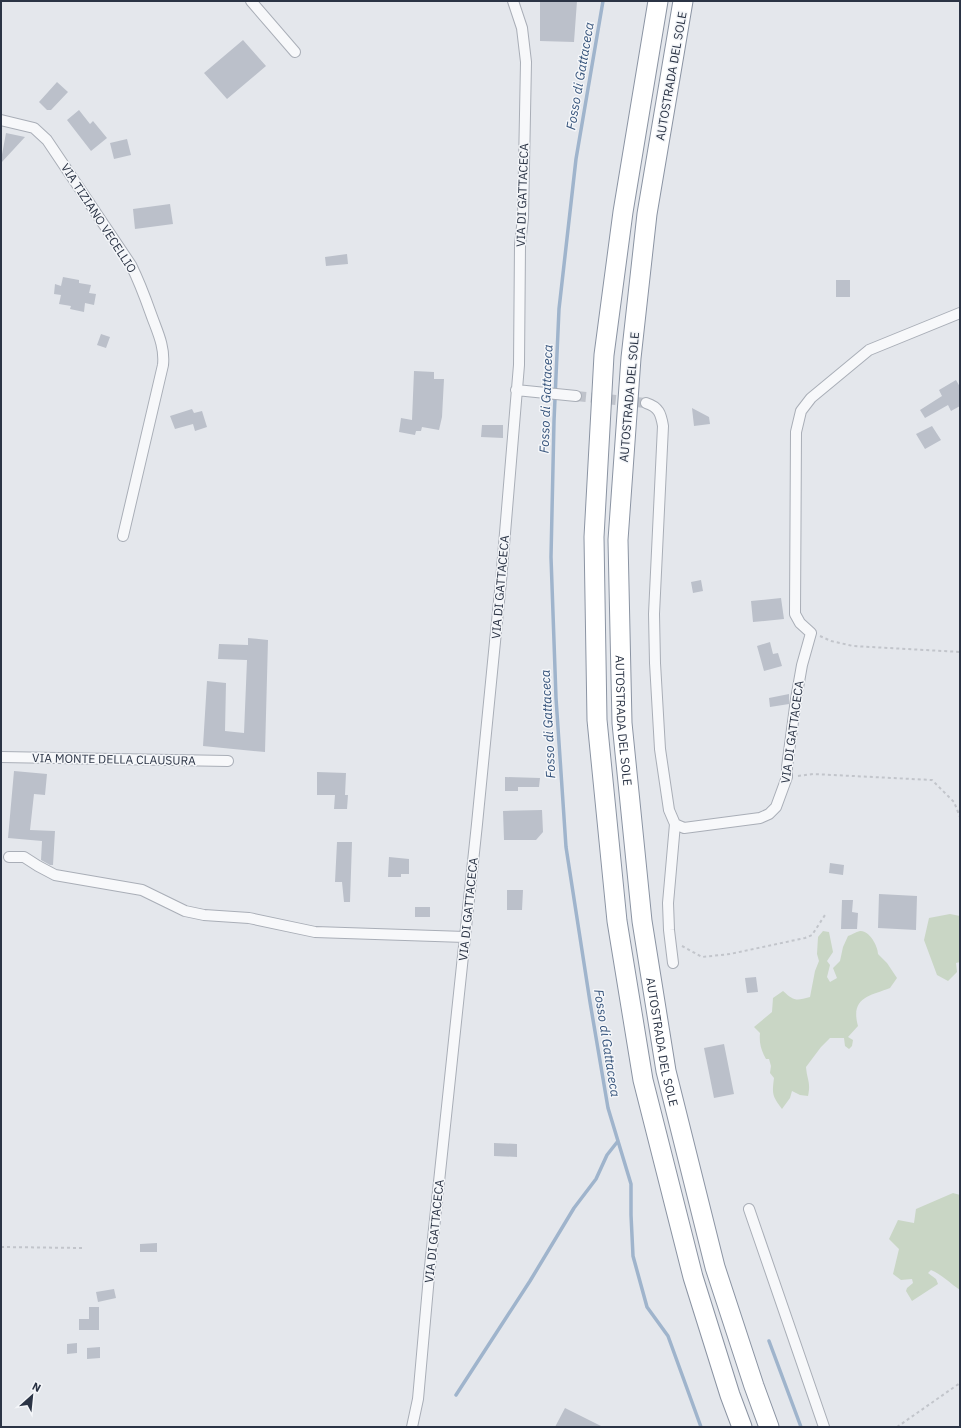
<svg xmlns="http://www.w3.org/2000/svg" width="961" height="1428" font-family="'IBM Plex Sans',sans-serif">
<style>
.green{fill:#c9d6c5}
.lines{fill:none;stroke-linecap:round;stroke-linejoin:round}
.stream{stroke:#9fb4cc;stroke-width:3.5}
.building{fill:#bbc0ca}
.street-tunnel{stroke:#bfc3cb;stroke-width:10;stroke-dasharray:10 5;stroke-linecap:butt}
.street-casing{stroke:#a9aeb7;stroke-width:12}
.highway-casing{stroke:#8b94a3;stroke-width:21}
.path{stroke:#c2c5cb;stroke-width:2;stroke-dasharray:3 3;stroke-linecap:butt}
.street{stroke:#f7f8fa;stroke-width:10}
.highway{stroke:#fff;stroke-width:19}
.labels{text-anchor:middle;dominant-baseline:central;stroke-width:3;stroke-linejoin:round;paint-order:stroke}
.street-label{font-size:12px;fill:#2b3445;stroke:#f4f6f9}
.water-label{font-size:13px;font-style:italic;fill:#34527a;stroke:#f4f6f9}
</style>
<rect width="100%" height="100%" fill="#e4e7ec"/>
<path class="green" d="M950 914 960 916V962L956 963 957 972 948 981 937 975 924 940 929 918Z
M823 931 829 932 833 952 827 961 830 965 827 977 830 982 837 978 833 968 840 961 843 947 848 936C851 935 856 932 860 931 869 930 878 946 878 954L887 963 897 978 890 988C870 996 850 997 858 1026L848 1037 853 1040 852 1046 849 1049 845 1046 844 1038H830L821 1047 806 1067C807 1080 811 1082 808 1096L800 1095 792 1091 790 1098 782 1109C772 1096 772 1094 774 1078L770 1073 771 1066 769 1059H766C761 1050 759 1043 760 1033L754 1027 772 1012 773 998 783 991C794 1001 796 1001 810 997L815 971 819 961 817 954 818 937Z
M953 1193 960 1195V1290C951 1284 941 1274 931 1270L928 1273 936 1279 938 1284 912 1301 906 1291 907 1288 913 1283 912 1279 901 1280 893 1274 899 1249 889 1239 898 1220 914 1223 916 1209Z"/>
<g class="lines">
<path class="stream" d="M603 1 576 159 559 309 554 421 551 557 556 698 566 847 590 1002 608 1108 631 1184V1215L633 1256 647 1307 668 1336 701 1427
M769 1341 801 1427
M456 1395 530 1281 574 1208 596 1179 607 1155 618 1141"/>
</g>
<path class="building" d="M540 1H577L574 42 540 41Z
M243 40 266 66 227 99 204 73Z
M57 82 68 92 51 110H47L39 102Z
M79 110 90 124 93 121 107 138 91 151 67 120Z
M6 133 25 137 1 163V160Z
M127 139 131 155 114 159 110 143Z
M170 204 173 224 135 229 133 209Z
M347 254 348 264 326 266 325 257Z
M63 277 79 280V283L91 285 89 293 96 294 94 305 85 303 84 312 70 309 71 306 59 304 61 295 54 294 55 284 61 286Z
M836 280H850V297H836Z
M101 334 110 337 106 348 97 345Z
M414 371 434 372V379H444L442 417 439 430 422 427 421 431H416L415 435 399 432 401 418 412 420Z
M956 380 960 387V406L951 411 948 405 925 418 920 410 942 396 939 390Z
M692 408 709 417 710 424 694 426Z
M192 409 194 413 202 411 207 427 195 431 193 424 175 429 170 416Z
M482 425H503V438L481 437Z
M932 426 941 440 925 449 916 434Z
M701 580 703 591 693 593 691 582Z
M781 598 784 619 753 622 751 601Z
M248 638 268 640 265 752 203 746 207 681 226 683 225 731 244 733 247 660 218 659 219 644 248 645Z
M770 642 773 654 778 653 782 666 764 671 757 646Z
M789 694V704L770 707 769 698Z
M14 771 47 774 45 795 34 794 30 830 55 831 53 865H50L41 860 42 841 8 838Z
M317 772 346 773 345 795H348L347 809H334L335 795H317Z
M505 777 540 778 539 787H518V791H505Z
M542 810 543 832 536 840H504L503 811Z
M337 842H352L350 902H344L342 882H335Z
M389 857 409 859V874H401V877H388Z
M830 863 844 865 843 875 829 873Z
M507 890H523L522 910H507Z
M879 894 917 896 916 930 878 928Z
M842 900H853L852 912 858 913 857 929H841Z
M415 907H430V917H415Z
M756 977 758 992 747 993 745 978Z
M724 1044 734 1094 714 1098 704 1048Z
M494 1143 517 1144V1157L494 1156Z
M157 1243V1252H140V1244Z
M114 1289 116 1298 98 1302 96 1292Z
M89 1307H99V1330H79V1319H89Z
M77 1343V1353L67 1354V1344Z
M100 1347V1358L87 1359V1348Z
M565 1408 603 1427H555Z"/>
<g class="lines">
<path class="street-tunnel" d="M576 396 646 403"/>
<g class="street-casing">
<path id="street" d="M251 1 295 52
M1 120 34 128 47 140 131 265C139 281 145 297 151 314 157 331 165 346 163 365L123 536
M516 390 576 396
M646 403C659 407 661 414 663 426L654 614 655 663 660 749 669 810 675 824 684 828 760 818 769 814 776 807 787 777V767L796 699 802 665 811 633 800 623 795 614 796 432 801 411 811 398 869 350 960 313
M1 757 228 761
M9 857H24L38 866 55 875 142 890 185 911 204 915 249 918 315 932 465 937
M673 963 669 930 668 903 675 824
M749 1209 824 1427
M412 1427 418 1399 429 1276 477 824 501 581 519 365 520 245 523 218 526 62 522 28 513 1"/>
</g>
<g class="highway-casing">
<g id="highway">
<path d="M658 1 623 212 604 355 594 537 597 720 617 921 643 1080 693 1277 730 1395 742 1427"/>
<path id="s1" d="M683 1 647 214 631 358 618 540 622 723 642 921 666 1071 715 1267 754 1386 769 1427"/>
</g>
</g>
<path class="path" d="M820 636 831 641 853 646 960 652
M798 776 813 774 932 780 954 802 960 817
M682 946 702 957 730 954 805 938 812 935 825 915
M1 1247 82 1248
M897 1427 960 1383"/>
<use href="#street" class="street"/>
<use href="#highway" class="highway"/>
</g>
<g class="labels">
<g class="street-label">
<text transform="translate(671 76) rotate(-80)">AUTOSTRADA DEL SOLE</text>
<text transform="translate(522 195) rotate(-88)">VIA DI GATTACECA</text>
<text transform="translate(99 218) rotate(57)">VIA TIZIANO VECELLIO</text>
<text transform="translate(629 397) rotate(-85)">AUTOSTRADA DEL SOLE</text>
<text transform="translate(500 587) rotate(-85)">VIA DI GATTACECA</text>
<text stroke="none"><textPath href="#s1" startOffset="724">AUTOSTRADA DEL SOLE</textPath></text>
<text transform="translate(792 732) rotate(-82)">VIA DI GATTACECA</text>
<text transform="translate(114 759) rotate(1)">VIA MONTE DELLA CLAUSURA</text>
<text transform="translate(468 909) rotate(-84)">VIA DI GATTACECA</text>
<text stroke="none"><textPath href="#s1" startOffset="1048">AUTOSTRADA DEL SOLE</textPath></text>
<text transform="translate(434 1231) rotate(-84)">VIA DI GATTACECA</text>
</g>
<g class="water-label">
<text transform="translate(580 76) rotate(-80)">Fosso di Gattaceca</text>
<text transform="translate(546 399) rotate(-88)">Fosso di Gattaceca</text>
<text transform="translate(548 724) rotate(-93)">Fosso di Gattaceca</text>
<text transform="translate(607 1043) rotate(81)">Fosso di Gattaceca</text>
</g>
</g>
<rect width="961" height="1428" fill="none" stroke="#2b3445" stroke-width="4"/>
<g transform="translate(32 1396) rotate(27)" stroke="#f4f6f9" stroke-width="3" paint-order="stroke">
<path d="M0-3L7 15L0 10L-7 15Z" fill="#2b3445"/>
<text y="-6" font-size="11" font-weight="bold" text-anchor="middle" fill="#2b3445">N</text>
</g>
</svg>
